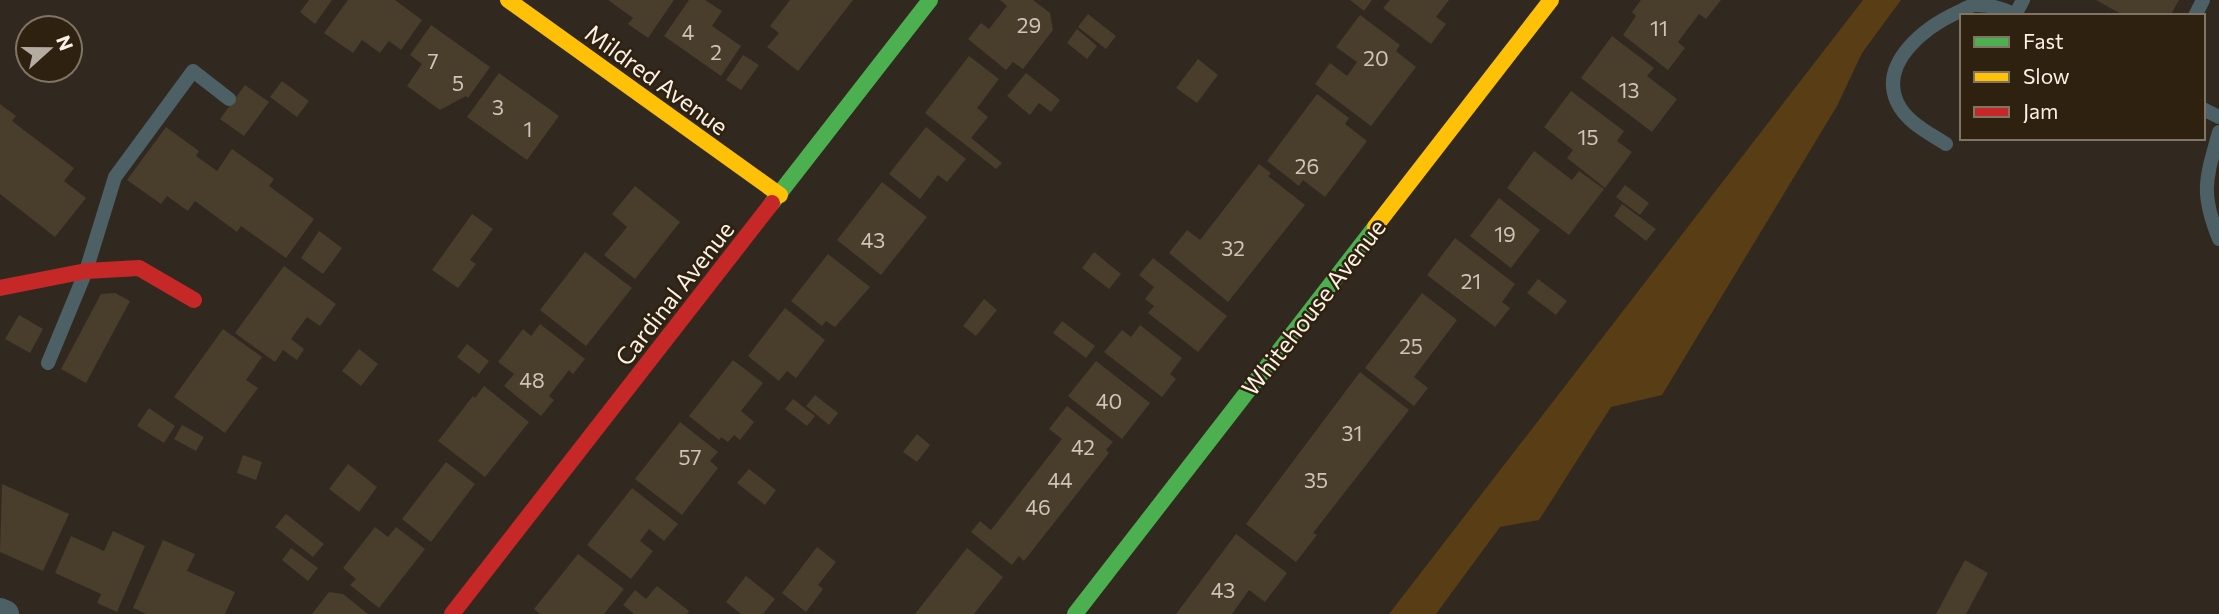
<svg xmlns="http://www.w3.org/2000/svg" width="2219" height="614" font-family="Commissioner,sans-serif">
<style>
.green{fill:#583d15}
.building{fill:#493d2c}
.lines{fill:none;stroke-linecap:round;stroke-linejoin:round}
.lane{stroke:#4d6066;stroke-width:14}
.street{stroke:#4d6066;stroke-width:28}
.fast{stroke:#4caf50;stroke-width:16}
.slow{stroke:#ffc107;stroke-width:16}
.jam{stroke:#c62828;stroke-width:16}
.labels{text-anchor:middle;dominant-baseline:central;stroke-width:5;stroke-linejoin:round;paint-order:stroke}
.number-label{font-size:21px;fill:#cec5b8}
.street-label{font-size:24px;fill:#fbf2e7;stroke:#2e210f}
</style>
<rect width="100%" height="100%" fill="#31291f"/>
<path class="green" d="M1863 0H1901L1862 53 1837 106 1662 395 1611 407 1539 520 1500 527 1436 614H1389Z"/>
<path class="building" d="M309 0H332L315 24 300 12Z
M348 0H395L422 20 401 50 389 41 380 53 362 40 353 53 324 33Z
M608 0H674L648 38 628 24 633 18Z
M689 0H705L722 11 712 26 741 46 721 76 664 36Z
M790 0H853L798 71 767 47 779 33 770 26Z
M1000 0H1033L1050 13 1053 30 1023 69 1013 62 1006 70 968 39 981 23 989 29 1007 6Z
M1350 0H1372L1364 11Z
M1390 0H1449L1436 17 1446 24 1431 44 1383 8Z
M1641 0H1721L1706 19 1699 14 1678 42 1685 48 1668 70 1623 35 1636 16 1632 12Z
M2096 0H2179L2170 16H2125Z
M1088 14 1116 36 1106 49 1078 27Z
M1360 15 1400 45 1396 51 1416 67 1371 126 1315 84 1330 63 1347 76 1357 62 1336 47Z
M431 25 490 67 468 98 466 96 440 110 407 86 422 64 410 55Z
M1077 29 1097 46 1087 59 1067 43Z
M1612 36 1654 68 1647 76 1677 99 1652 132 1581 78Z
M743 55 759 65 741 90 726 80Z
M969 56 999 79 977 108 988 117 971 138 1002 163 996 169 925 113Z
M1198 59 1218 75 1197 103 1176 88Z
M499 73 559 116 527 160 467 117Z
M1026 73 1060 100 1051 112 1039 103 1030 115 1007 96Z
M282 81 309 101 297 117 270 97Z
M245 85 269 102 244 136 220 119Z
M1571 91 1624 131 1617 141 1632 152 1605 188 1567 158 1573 150 1544 127Z
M1317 94 1349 118 1345 124 1367 141 1325 197 1303 180 1299 186 1267 161Z
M0 104 16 116 12 121 74 168 64 181 86 198 55 237 0 194Z
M166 127 199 151 196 156 217 171 232 149 274 179 269 186 314 219 286 258 241 226 237 232 195 201 188 211 167 196 161 204 127 180Z
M926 127 966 159 947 182 938 175 920 199 889 174Z
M1534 151 1572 180 1579 171 1604 189 1569 235 1507 188Z
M1259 164 1271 173 1268 176 1305 205 1228 302 1169 253 1187 230 1200 240Z
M882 182 927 217 881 275 837 240Z
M1625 185 1649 203 1640 215 1616 197Z
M635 186 680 222 635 279 604 255 627 227 612 214Z
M1499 198 1540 230 1511 268 1470 236Z
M1622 204 1656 229 1646 241 1614 216Z
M472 214 493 229 470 260 476 264 458 288 432 270Z
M319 231 342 248 323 274 301 258Z
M1455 238 1515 284 1502 302 1510 308 1495 327 1427 275Z
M585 252 632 288 586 346 540 310Z
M1094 252 1121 274 1109 289 1082 268Z
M828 254 870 287 835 327 826 321 822 326 791 301Z
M1153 258 1227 316 1198 352 1148 313 1154 306 1145 299 1154 287 1139 275Z
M284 266 336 304 320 326 307 317 291 339 304 349 297 360 283 350 275 362 235 333Z
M1538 279 1567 301 1556 315 1527 293Z
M115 293 130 301 86 383 61 369 101 294Z
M1422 293 1457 320 1414 377 1428 388 1414 406 1365 368Z
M984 299 997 310 976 336 963 326Z
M785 308 825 340 796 378 787 371 779 381 748 356Z
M19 315 43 329 30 353 5 339Z
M1062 321 1095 346 1086 358 1053 333Z
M540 324 585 359 573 374 569 370 549 396 554 400 541 416 504 386 514 374 498 362 523 329 531 336Z
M1140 325 1182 358 1170 374 1176 379 1162 397 1104 352 1122 330 1131 337Z
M223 329 262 357 246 380 258 388 225 433 174 397Z
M467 344 489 361 479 374 457 357Z
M359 349 378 364 361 386 342 371Z
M733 360 763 383 741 411 754 422 740 440 734 435 728 442 721 437 719 440 689 416Z
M1096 361 1150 403 1122 439 1068 396Z
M1360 372 1409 410 1313 533 1317 535 1296 562 1246 524Z
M484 386 529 422 485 477 438 441 473 396 475 398Z
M815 395 838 413 829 425 806 406Z
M793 399 815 416 807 426 785 409Z
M1067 406 1113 442 1106 450 1109 453 1024 561 1019 556 1012 565 971 532 980 521 991 530 1062 439 1049 429Z
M149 408 175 426 164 443 137 426Z
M680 422 718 452 710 461 718 468 682 515 635 479Z
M182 425 204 437 196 451 174 439Z
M917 434 930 445 917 462 903 452Z
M243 455 262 462 256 480 237 473Z
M446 462 475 484 431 542 402 519Z
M348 464 377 487 359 512 329 489Z
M749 469 776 490 765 505 737 483Z
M2 484 69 514 43 571 0 552Z
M632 488 678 524 664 541 649 529 640 541 653 551 631 579 587 545Z
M286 514 324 544 313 557 275 527Z
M375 527 388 537 396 527 425 549 379 608 350 585 356 579 343 568Z
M113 531 145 546 117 612 97 603 101 594 55 573 71 536 104 551Z
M1236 534 1287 573 1265 602 1249 590 1232 614H1176Z
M163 540 195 554 187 571 235 592 225 614H146L133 608Z
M817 547 836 562 818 585 823 589 806 612 782 593Z
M291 548 318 568 308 581 282 560Z
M967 548 1003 577 974 614H915Z
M578 554 624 589 604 614H540L534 609Z
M1965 560 1988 573 1966 614H1936Z
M746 576 775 599 763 614H741L726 602Z
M657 586 689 611 687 614H634L623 605 635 590 646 599Z
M329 592 343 594 368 614H312Z"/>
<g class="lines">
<path class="lane" d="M2015 15 2023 0
M2195 16 2203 0
M2203 109 2219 117
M2219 132C2206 179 2200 192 2219 239
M1946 144C1929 133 1906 122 1897 102 1879 62 1926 27 1956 13 1963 10 1970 5 1976 5 1991 5 2005 9 2017 16
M48 363 86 271 115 177 193 71 229 99"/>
<path class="street" d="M0 612 5 614"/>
<path class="fast" d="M772 203 930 0
M1075 614 1375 227"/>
<path class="slow" d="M508 0 780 195
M1375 227 1551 0"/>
<path class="jam" d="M0 288 86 271 139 268 194 300
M452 614 772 203"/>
</g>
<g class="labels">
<g class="number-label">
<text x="1029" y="24">29</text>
<text x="1659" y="27">11</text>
<text x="688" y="31">4</text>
<text x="716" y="51">2</text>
<text x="1376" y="57">20</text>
<text x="433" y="60">7</text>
<text x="458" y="82">5</text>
<text x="1629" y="89">13</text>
<text x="498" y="106">3</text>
<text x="528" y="128">1</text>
<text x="1588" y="136">15</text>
<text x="1307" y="165">26</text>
<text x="1505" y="233">19</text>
<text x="873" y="239">43</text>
<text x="1233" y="247">32</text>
<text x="1471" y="280">21</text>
<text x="1411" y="345">25</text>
<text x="532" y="379">48</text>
<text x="1109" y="400">40</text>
<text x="1352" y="432">31</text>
<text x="1083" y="446">42</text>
<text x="690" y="456">57</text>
<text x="1060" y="479">44</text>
<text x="1316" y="479">35</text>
<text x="1038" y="506">46</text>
<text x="1223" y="589">43</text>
</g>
<g class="street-label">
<text transform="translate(657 79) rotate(36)">Mildred Avenue</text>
<text transform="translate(674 293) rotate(-52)">Cardinal Avenue</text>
<text transform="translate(1313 307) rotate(-52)">Whitehouse Avenue</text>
</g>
</g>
<rect x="1960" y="14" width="245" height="126" fill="#2e210f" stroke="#807565" stroke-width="2"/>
<rect x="1974" y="37" width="35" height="10" fill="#4caf50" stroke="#807565" stroke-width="2"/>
<text x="2023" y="49" font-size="21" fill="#fbf2e7">Fast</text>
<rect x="1974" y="72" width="35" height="10" fill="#ffc107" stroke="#807565" stroke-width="2"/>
<text x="2023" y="84" font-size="21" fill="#fbf2e7">Slow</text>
<rect x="1974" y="107" width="35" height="10" fill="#c62828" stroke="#807565" stroke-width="2"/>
<text x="2023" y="119" font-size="21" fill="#fbf2e7">Jam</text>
<g transform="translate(49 49) rotate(69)"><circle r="33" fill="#2e210f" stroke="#807565" stroke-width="2"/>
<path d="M0-5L12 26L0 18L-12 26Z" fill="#b4aca1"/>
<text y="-10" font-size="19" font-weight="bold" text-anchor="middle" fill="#fbf2e7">N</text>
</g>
</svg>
